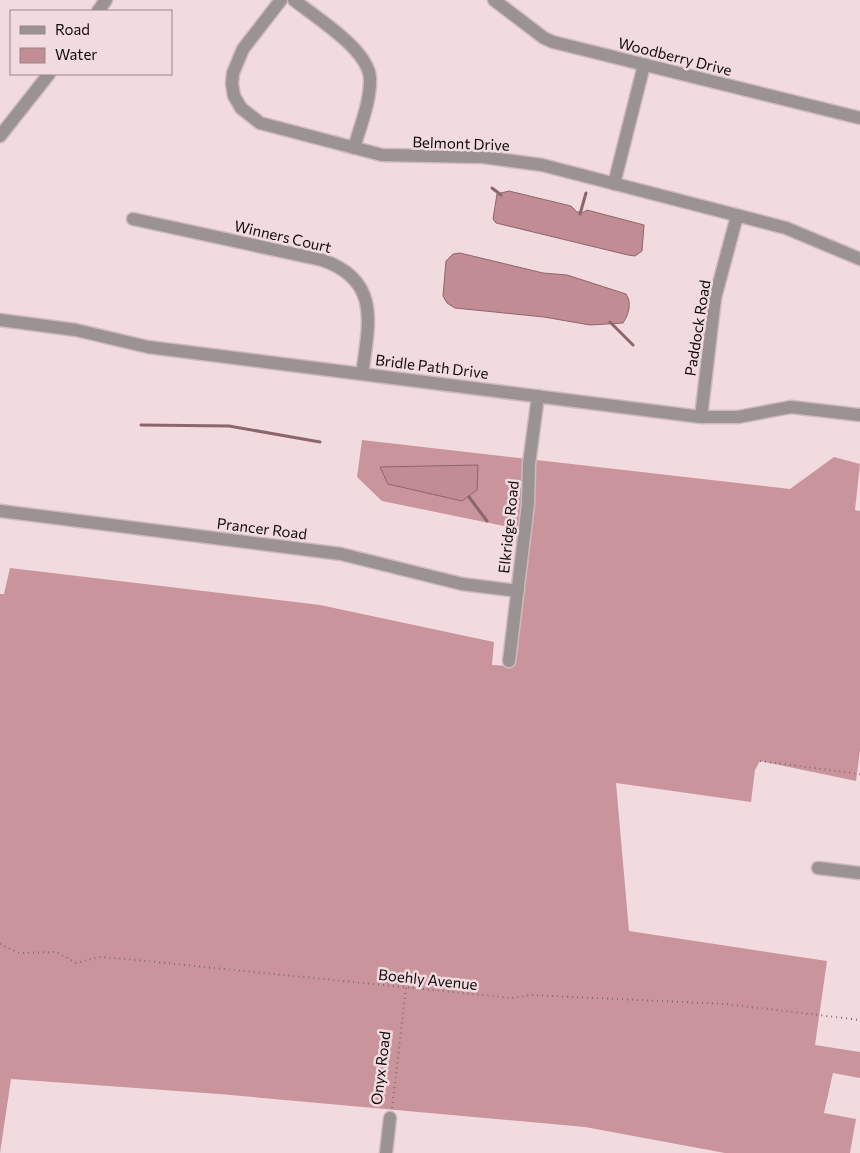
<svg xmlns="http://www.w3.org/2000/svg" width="860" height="1153" font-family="Commissioner,sans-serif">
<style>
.forest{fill:#ca949d}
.water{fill:#c28c95;stroke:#8d656c}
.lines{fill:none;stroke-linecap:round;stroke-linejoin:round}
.stream{stroke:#8d656c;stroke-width:3}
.minor-casing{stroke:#cebabc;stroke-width:15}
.path{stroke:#7c6d6f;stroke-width:2;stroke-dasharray:1 4;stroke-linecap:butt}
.minor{stroke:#9b9293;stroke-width:12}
.labels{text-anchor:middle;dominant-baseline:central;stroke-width:5;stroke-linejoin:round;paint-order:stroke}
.street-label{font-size:15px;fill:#110a0b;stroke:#f2dbde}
</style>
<rect width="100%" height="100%" fill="#f2dbde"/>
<path class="forest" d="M362 440 790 489 834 457 860 464 855 510 860 511V750L856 781 760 761 755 770 751 802 616 783 629 931 827 961 815 1045 860 1052V1078L833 1073 824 1113 856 1119 850 1153H725L585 1127 219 1094 11 1079 0 1153V594H4L10 568 320 605 494 642 492 665 512 666 528 531 382 501 357 477Z"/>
<path class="water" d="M509 191 571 206 577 212H584L587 210 644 225 642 251 635 256 628 255 496 223 493 219 497 194Z
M460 253 543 273 567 275 626 294C632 303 629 314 623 323L590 325 544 317 455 308 447 303 443 296 446 261 453 254Z
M478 465 477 490 462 501 388 484 380 467Z"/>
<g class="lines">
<path class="stream" d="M492 188 501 195
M580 214 586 193
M610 322 633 345
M141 425 229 426 320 442
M469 497 487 521"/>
<g class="minor-casing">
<path id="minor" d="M281 0 243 49 233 73 232 84 234 96 241 108 260 123 382 155 483 157 542 165 786 228 860 259
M294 0C315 17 368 49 370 78 371 100 360 127 354 148
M494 0 544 38 553 42 860 118
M98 11 106 0
M0 136 49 74
M614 184 644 65
M133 219 322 260C381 280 369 324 362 374
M0 320 76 330 148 347 701 417H738L791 407 860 415
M701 417 715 298 737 216
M0 511 341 554 462 584 518 591
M509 661 528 504 529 464 538 396
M818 868 860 873
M386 1153 390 1118"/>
</g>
<path class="path" d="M760 761 860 774
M0 944 19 953 56 952 76 963 100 957 126 959 511 998 531 995 726 1004 860 1020
M392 1108 406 988"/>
<use href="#minor" class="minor"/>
</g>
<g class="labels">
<g class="street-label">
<text transform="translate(675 56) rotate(14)">Woodberry Drive</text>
<text transform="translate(461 143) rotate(2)">Belmont Drive</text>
<text transform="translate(283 236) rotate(13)">Winners Court</text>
<text transform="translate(697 328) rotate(-81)">Paddock Road</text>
<text transform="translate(432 366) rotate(7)">Bridle Path Drive</text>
<text transform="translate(508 527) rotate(-84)">Elkridge Road</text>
<text transform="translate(262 528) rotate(7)">Prancer Road</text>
<text transform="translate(428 979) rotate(6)">Boehly Avenue</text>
<text transform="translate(380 1068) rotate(-83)">Onyx Road</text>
</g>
</g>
<rect x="10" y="10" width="162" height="65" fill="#f2dbde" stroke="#98878a"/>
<rect x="20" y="26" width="25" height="8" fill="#9b9293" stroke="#98878a"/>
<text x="55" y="35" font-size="15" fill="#110a0b">Road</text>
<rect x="20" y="48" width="25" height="15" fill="#c28c95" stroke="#98878a"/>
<text x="55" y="60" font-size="15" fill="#110a0b">Water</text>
</svg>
